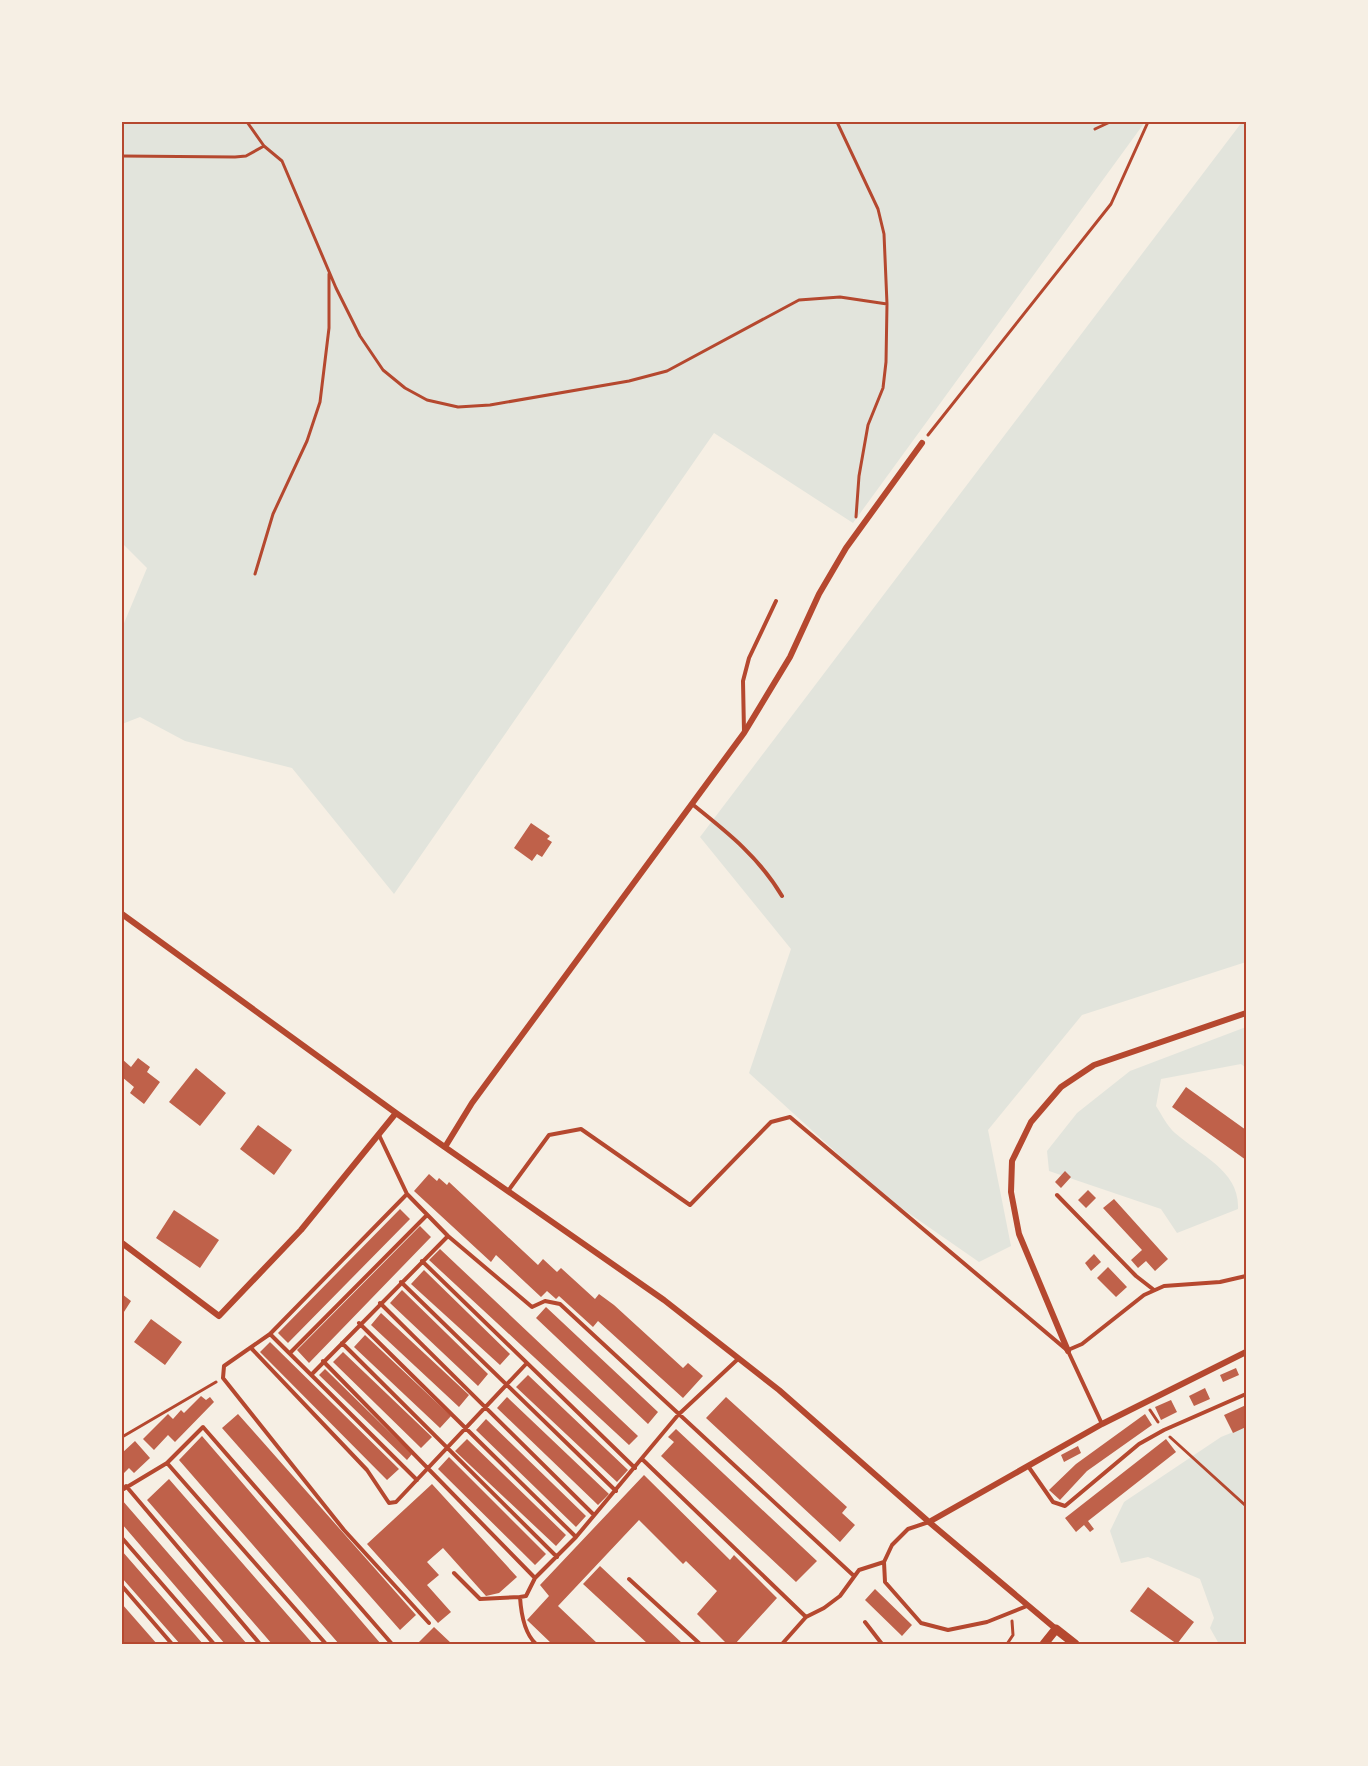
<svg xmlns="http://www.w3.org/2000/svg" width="1368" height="1766" font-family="'Golos Text',sans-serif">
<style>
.green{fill:#e2e4dc}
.building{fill:#bf614a}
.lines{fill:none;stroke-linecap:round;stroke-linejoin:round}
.path{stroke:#b5482f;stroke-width:3}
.service{stroke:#b5482f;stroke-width:4}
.minor{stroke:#b5482f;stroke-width:6}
.tertiary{stroke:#b5482f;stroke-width:9}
.neatline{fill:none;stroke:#b5482f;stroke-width:2}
</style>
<rect width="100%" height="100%" fill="#f6efe4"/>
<path class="green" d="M122 122H1145L853 523 714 433 394 894 292 768 185 741 140 717 122 724V628L147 568 122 543Z
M1242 122H1246V962L1082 1015 988 1130 1011 1246 979 1262 884 1196 749 1073 791 949 700 837Z
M1246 1027V1068L1241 1064 1161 1079 1156 1106C1162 1115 1167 1126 1175 1133 1201 1156 1240 1171 1238 1209L1177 1233 1161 1209 1049 1171 1047 1151 1077 1113 1130 1071Z
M1246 1427V1644H1219L1210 1628 1214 1618 1200 1579 1148 1557 1121 1563 1110 1531 1124 1502 1221 1437Z"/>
<path class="building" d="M531 823 550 836 547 839 552 842 542 857 537 854 532 861 514 848Z
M138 1058 150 1067 147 1072 160 1082 144 1104 130 1093 134 1087 122 1077V1059L131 1067Z
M196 1068 226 1093 200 1126 169 1102Z
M1186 1087 1246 1130V1160L1172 1107Z
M258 1125 292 1150 274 1175 240 1149Z
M1065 1171 1071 1177 1061 1188 1055 1182Z
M429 1174 437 1181 439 1178 447 1185 449 1182 538 1265 543 1259 557 1272 561 1268 595 1299 599 1294 614 1305 683 1368 688 1363 703 1376 683 1398 598 1321 593 1327 559 1296 556 1299 547 1291 541 1297 496 1255 491 1262 414 1191Z
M1088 1190 1096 1198 1086 1208 1078 1200Z
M1114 1199 1168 1259 1155 1271 1146 1261 1138 1268 1131 1260 1142 1250 1103 1208Z
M400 1209 410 1219 288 1343 278 1333Z
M174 1210 219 1240 200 1268 156 1238Z
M420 1226 431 1237 309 1363 297 1350Z
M440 1249 638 1436 629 1445 429 1260Z
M1094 1254 1101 1262 1091 1271 1085 1263Z
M1108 1267 1127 1287 1116 1297 1097 1278Z
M424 1270 510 1354 500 1365 411 1284Z
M402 1290 488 1374 478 1386 390 1303Z
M122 1294 131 1301 122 1315Z
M546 1307 658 1412 648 1424 536 1318Z
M381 1313 469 1395 459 1407 371 1325Z
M151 1319 182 1342 165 1365 134 1342Z
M365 1335 451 1416 440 1428 354 1347Z
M270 1342 399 1469 387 1480 260 1352Z
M343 1352 432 1437 421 1448 333 1362Z
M1236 1368 1239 1375 1223 1382 1220 1375Z
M325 1369 412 1454 407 1460 319 1375Z
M528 1375 628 1470 617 1482 516 1387Z
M1205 1388 1210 1399 1194 1406 1189 1396Z
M201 1396 206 1400 210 1397 214 1402 175 1442 168 1435 154 1450 143 1439 168 1414 173 1419 181 1410 184 1413Z
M507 1397 609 1494 598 1505 497 1408Z
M726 1397 847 1507 842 1513 855 1525 840 1542 706 1418Z
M1171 1400 1177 1412 1161 1420 1155 1407Z
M1246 1405V1427L1233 1433 1224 1415Z
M238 1414 416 1615 400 1630 222 1428Z
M1145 1414 1152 1425 1087 1471 1060 1500 1049 1490 1076 1464Z
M486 1419 586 1516 576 1527 476 1430Z
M676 1429 817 1561 796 1582 661 1456 674 1442 668 1437Z
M202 1436 381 1644H339L179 1460Z
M467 1439 566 1535 556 1546 455 1451Z
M1166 1439 1176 1452 1088 1521 1094 1529 1090 1532 1084 1525 1076 1532 1065 1518Z
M135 1441 150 1458 134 1473 129 1468 122 1475V1453Z
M1078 1446 1081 1453 1064 1462 1061 1455Z
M449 1457 546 1554 535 1565 438 1469Z
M644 1475 730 1560 734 1555 777 1598 735 1644H727L697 1614 717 1591 686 1561 683 1564 639 1520 558 1606 598 1644H552L527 1620 549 1596 540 1585Z
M169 1479 313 1644H272L147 1500Z
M432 1484 517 1577 499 1593 486 1596 443 1548 427 1562 439 1575 427 1585 451 1612 438 1623 367 1544Z
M122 1500 247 1644H225L122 1524Z
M122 1551 203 1644H180L122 1578Z
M600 1566 683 1644H648L583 1584Z
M1148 1587 1194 1622 1177 1644 1130 1611Z
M875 1589 912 1625 902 1636 865 1600Z
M122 1604 157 1644H122Z
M434 1627 452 1644H417Z"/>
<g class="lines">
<path class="path" d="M247 122 264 146 282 161 336 288 360 336 383 370 405 388 427 400 458 407 490 405 629 381 667 371 799 300 840 297 887 304 886 362 883 388 868 425 859 476 856 517
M837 122 878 209 884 234 887 304
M1095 129 1110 122
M122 156 235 157 246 156 264 146
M928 435 1111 204 1148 122
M255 574 273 514 307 441 320 402 329 328V274
M1150 1410 1158 1422
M122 1437 216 1382
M1170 1437 1246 1506
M1007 1644 1013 1635 1012 1621"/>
<path class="service" d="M744 732 743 681 749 658 776 601
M692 804C727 832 759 857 782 896
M379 1135 407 1194 448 1236 532 1307 545 1301 560 1304 854 1576
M508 1191 549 1135 581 1129 690 1205 771 1122 790 1117 1068 1351 1102 1424
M407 1194 270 1334 224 1366 223 1378 344 1530 429 1623
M1057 1195 1136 1276 1154 1290
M422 1261 635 1468
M401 1282 616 1491
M380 1303 594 1515
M359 1323 576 1537
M270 1334 417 1480
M342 1343 557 1557
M252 1349 367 1470 389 1503 396 1502 527 1363
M1068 1350 1082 1344 1144 1295 1164 1286 1220 1282 1246 1276
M291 1352 427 1215
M323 1361 535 1578
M312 1374 448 1236
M642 1459 806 1617
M167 1463 326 1644
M1028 1466 1053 1502 1065 1506 1139 1444 1164 1430 1246 1394
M126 1486 260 1644
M122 1490 167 1463 203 1427 392 1644
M929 1522 908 1529 892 1545 884 1562 885 1582 921 1623 948 1630 987 1622 1027 1606
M122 1538 214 1644
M454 1573 480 1599 520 1597
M629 1579 700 1644
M122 1586 172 1644
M865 1622 882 1644
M536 1644C524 1633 521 1613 520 1597L526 1596 535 1578 576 1537 678 1415 738 1359
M782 1644 806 1617 824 1608 840 1596 859 1570 884 1562"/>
<path class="minor" d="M122 914 396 1113 664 1300 779 1390 929 1522 1056 1629
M445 1147 472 1103 744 733 790 657 819 594 846 548 922 443
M122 1243 219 1316 301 1230 396 1113
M1068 1351 1019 1234 1011 1192 1012 1161 1031 1122 1061 1087 1094 1065 1246 1013
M929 1522 1102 1424 1246 1352"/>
<path class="tertiary" d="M1044 1644 1056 1629 1075 1644"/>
</g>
<rect width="1368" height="1766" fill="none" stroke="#f6efe4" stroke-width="246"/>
<rect x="123" y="123" width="1122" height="1520" class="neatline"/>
</svg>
